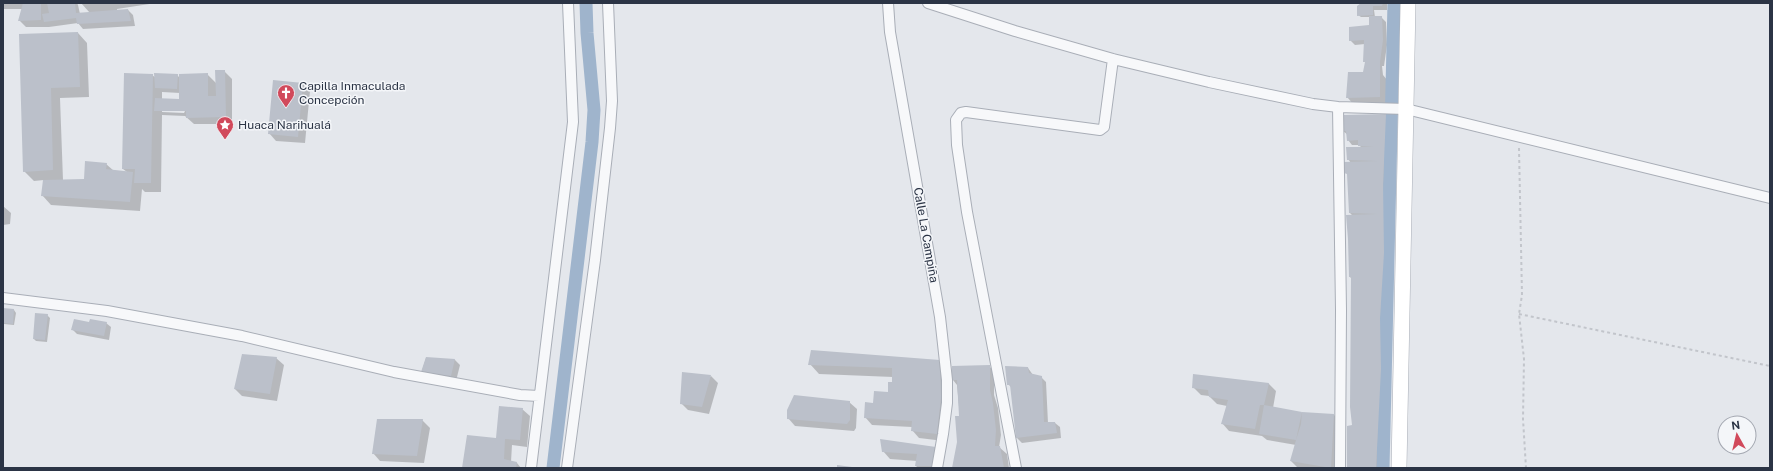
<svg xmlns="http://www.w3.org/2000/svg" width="1773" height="471" font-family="'Public Sans',sans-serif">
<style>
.shadow{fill:#0003;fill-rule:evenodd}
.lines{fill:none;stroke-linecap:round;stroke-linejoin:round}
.canal{stroke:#9fb4cc;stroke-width:13}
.building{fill:#bbc0ca}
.minor-casing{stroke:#a9aeb7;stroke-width:12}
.secondary-casing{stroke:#a9aeb7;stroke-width:16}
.path{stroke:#c2c5cb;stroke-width:2;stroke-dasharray:3 3;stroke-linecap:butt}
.minor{stroke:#f7f8fa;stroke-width:10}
.secondary{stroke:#fff;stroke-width:15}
.labels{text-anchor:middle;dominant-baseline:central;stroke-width:3;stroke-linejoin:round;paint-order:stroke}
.poi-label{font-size:12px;fill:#2b3445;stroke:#f4f6f9;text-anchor:start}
.street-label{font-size:12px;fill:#2b3445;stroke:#f4f6f9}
</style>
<rect width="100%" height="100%" fill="#e4e7ec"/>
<path class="shadow" d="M3 3H77L78 5 80 14 90 13 81 3H156L117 9V11L128 10 133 15 135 26 83 29 78 23 49 27H26L19 20 22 9H3Z
M1362 3H1387V10H1374L1375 17H1381L1386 22 1387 45 1384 66H1382L1383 75 1388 81 1387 104 1354 105 1347 97 1366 73 1365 44 1355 45 1350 40 1370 26V17H1361L1358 15Z
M78 33 87 43 89 97 60 98 63 180H85L106 164 114 171 127 172 123 169 152 75 156 78 177 75 180 78 207 74 216 83 224 71 232 79V124H194L185 116 162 115 161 192H145L142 189 140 211 51 205 42 195 44 180 34 181 24 171 20 35ZM162 92 180 93V100L162 99ZM162 110 185 111 184 113 162 112Z
M274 81 303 84 310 91 305 143 276 141 269 133Z
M1385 115 1393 123V139H1391L1389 166 1392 169 1390 191H1387L1388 219 1390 222V246H1387L1386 298 1389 300 1387 326V376H1385L1383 396 1381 468H1347L1353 426 1352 279 1350 277 1353 216 1350 213 1348 175 1351 163 1348 159 1362 148 1359 145H1352L1348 140V135L1343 131Z
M3 206 11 213 10 224 3 225Z
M14 310 16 313 14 325 4 324 3 311Z
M47 315 50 318 47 342 36 341 34 339Z
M106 323 111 327 109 340 77 334 73 330Z
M276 358 284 365 277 401 242 396 235 389Z
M426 358 455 360 460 365 456 381 427 376 422 371Z
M939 361 949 371 944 441 919 438 912 430V427L872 425 865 417 874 404 891 393 895 383 893 377 819 374 810 364Z
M989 366 994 371V395L998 408 1001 435 999 447 1007 454 1009 468H953L958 442 960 417 957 385 953 380Z
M1028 368 1033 375 1041 377 1046 382 1048 423H1055L1060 427 1061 438 1022 443 1017 438 1011 387 1008 384Z
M1194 375 1269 384 1276 391 1273 408 1302 413 1334 415 1339 420V468H1298L1291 461 1296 445 1267 440 1262 436 1229 431 1222 423 1227 406 1217 404 1209 396 1201 395 1193 387Z
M711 376 718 383 709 414 688 410 681 403Z
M849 402 857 409 856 428 854 431 795 426 788 418Z
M522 409 530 416 527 447 512 445 511 462 517 463 521 468H463L497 439Z
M422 420 430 428 424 463 380 461 373 453Z
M935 448 940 468H918L916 466 917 461 890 459 883 451Z"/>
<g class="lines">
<path class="canal" d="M553 468 592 142 594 110 587 33 586 3
M1383 468 1394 3"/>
</g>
<path class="building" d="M23 3H41V20L18 21Z
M47 3H75L76 13 128 9 131 21 77 24 76 18 44 22 42 14 49 13Z
M1361 3H1383L1382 6H1373V15L1357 16V6Z
M1369 16H1382L1383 40 1380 62V97L1346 98 1348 72H1363L1365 62H1363L1364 40 1349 41V27L1369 25Z
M78 32 80 87 51 88 53 170 23 172 19 34Z
M215 70H225L226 117 186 118V111H154L155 98 179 99V74L208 73V96H216Z
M124 73 153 74 151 183H134L135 169H122Z
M154 73 178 74 177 89 155 88Z
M273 80 303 83 298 137 268 134Z
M1386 114 1383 184 1384 253 1380 318 1381 369 1376 468H1347V426L1352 425 1350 407 1351 277H1349L1348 239 1346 215 1377 214 1349 213 1347 174 1344 173 1343 162 1377 161 1347 160 1346 147H1374L1358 146V140L1347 141 1346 131H1342L1343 115Z
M85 161 107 163 106 169 133 172 130 202 41 196 43 180 84 179Z
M3 308 14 309 13 324 3 323Z
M35 313 48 314 45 340 33 339Z
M74 319 89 322 90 319 107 322 104 336 71 330Z
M811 350 940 360 941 398 937 434 911 431 912 421 864 418 865 402 873 403 874 391 888 392V382H892V368L808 365Z
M242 354 277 357 270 394 234 389Z
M426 357 455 359 451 376 421 372Z
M990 365V390L993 403 996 430 995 446H1000L1004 468H952L957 442 955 416H959L957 380H952V366Z
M1005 366 1028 367 1029 373 1042 376 1044 422H1055L1057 433 1016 438 1010 385H1007Z
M682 372 711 375 702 407 680 404Z
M1193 374 1269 383 1264 405 1302 412 1296 440 1301 424 1302 412 1334 414 1331 468 1290 461 1296 440 1259 434 1264 405H1260L1255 429 1221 424 1228 400 1209 397 1208 390 1192 388Z
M794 395 850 401V420L847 424 787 419V410Z
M499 406 523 408 520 440 505 439 504 459 517 462 516 468H462L467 435 496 438Z
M377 419H423L417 456 372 454Z
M880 439 936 447 932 466H915L917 454 882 452Z
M837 465 852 467V468H837Z"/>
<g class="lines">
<g class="minor-casing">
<path id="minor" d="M888 3 890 32 940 317 947 380V403L943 434 937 468
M928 3 1015 31 1113 59 1209 82 1313 104 1338 107 1406 109 1770 198
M1338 107 1341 310 1340 468
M3 298 107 311 242 336 394 372 520 395 539 396
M531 468 573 122 568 3
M567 468 595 260 610 128 612 101 608 3
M1016 468 967 212 957 145 956 120 961 113 966 112 1100 130 1104 127 1113 59"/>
</g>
<g class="secondary-casing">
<path id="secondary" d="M1399 468 1408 3"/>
</g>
<path class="path" d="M1519 148 1522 295 1519 314 1524 359 1523 419 1526 468
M1519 314 1770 366"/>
<use href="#minor" class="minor"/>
<use href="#secondary" class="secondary"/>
</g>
<defs>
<g id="church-pin" transform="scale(0.9)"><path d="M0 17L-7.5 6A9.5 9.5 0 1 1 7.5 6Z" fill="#d1495b" stroke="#f4f6f9"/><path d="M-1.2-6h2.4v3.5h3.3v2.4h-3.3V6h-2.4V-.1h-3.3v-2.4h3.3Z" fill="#fff"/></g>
<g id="sight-pin" transform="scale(0.9)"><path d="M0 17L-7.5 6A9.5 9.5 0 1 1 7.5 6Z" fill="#d1495b" stroke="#f4f6f9"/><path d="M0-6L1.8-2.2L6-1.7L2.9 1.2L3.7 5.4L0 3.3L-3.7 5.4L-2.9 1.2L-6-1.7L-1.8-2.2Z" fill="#fff"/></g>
</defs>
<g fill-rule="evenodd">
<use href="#church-pin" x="286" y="93"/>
<use href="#sight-pin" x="225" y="125"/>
</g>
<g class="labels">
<g class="poi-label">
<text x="299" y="86">Capilla Inmaculada<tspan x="299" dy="14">Concepción</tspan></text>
<text x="238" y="125">Huaca Narihualá</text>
</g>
<g class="street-label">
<text transform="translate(926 235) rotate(80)">Calle La Campiña</text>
</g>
</g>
<rect width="1773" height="471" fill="none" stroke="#2b3445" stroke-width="8"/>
<g transform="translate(1737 435) rotate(352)"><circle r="19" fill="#f4f6f9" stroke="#a4a8b1"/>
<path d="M0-3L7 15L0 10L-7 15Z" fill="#d1495b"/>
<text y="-6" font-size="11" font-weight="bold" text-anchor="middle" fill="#2b3445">N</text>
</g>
</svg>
